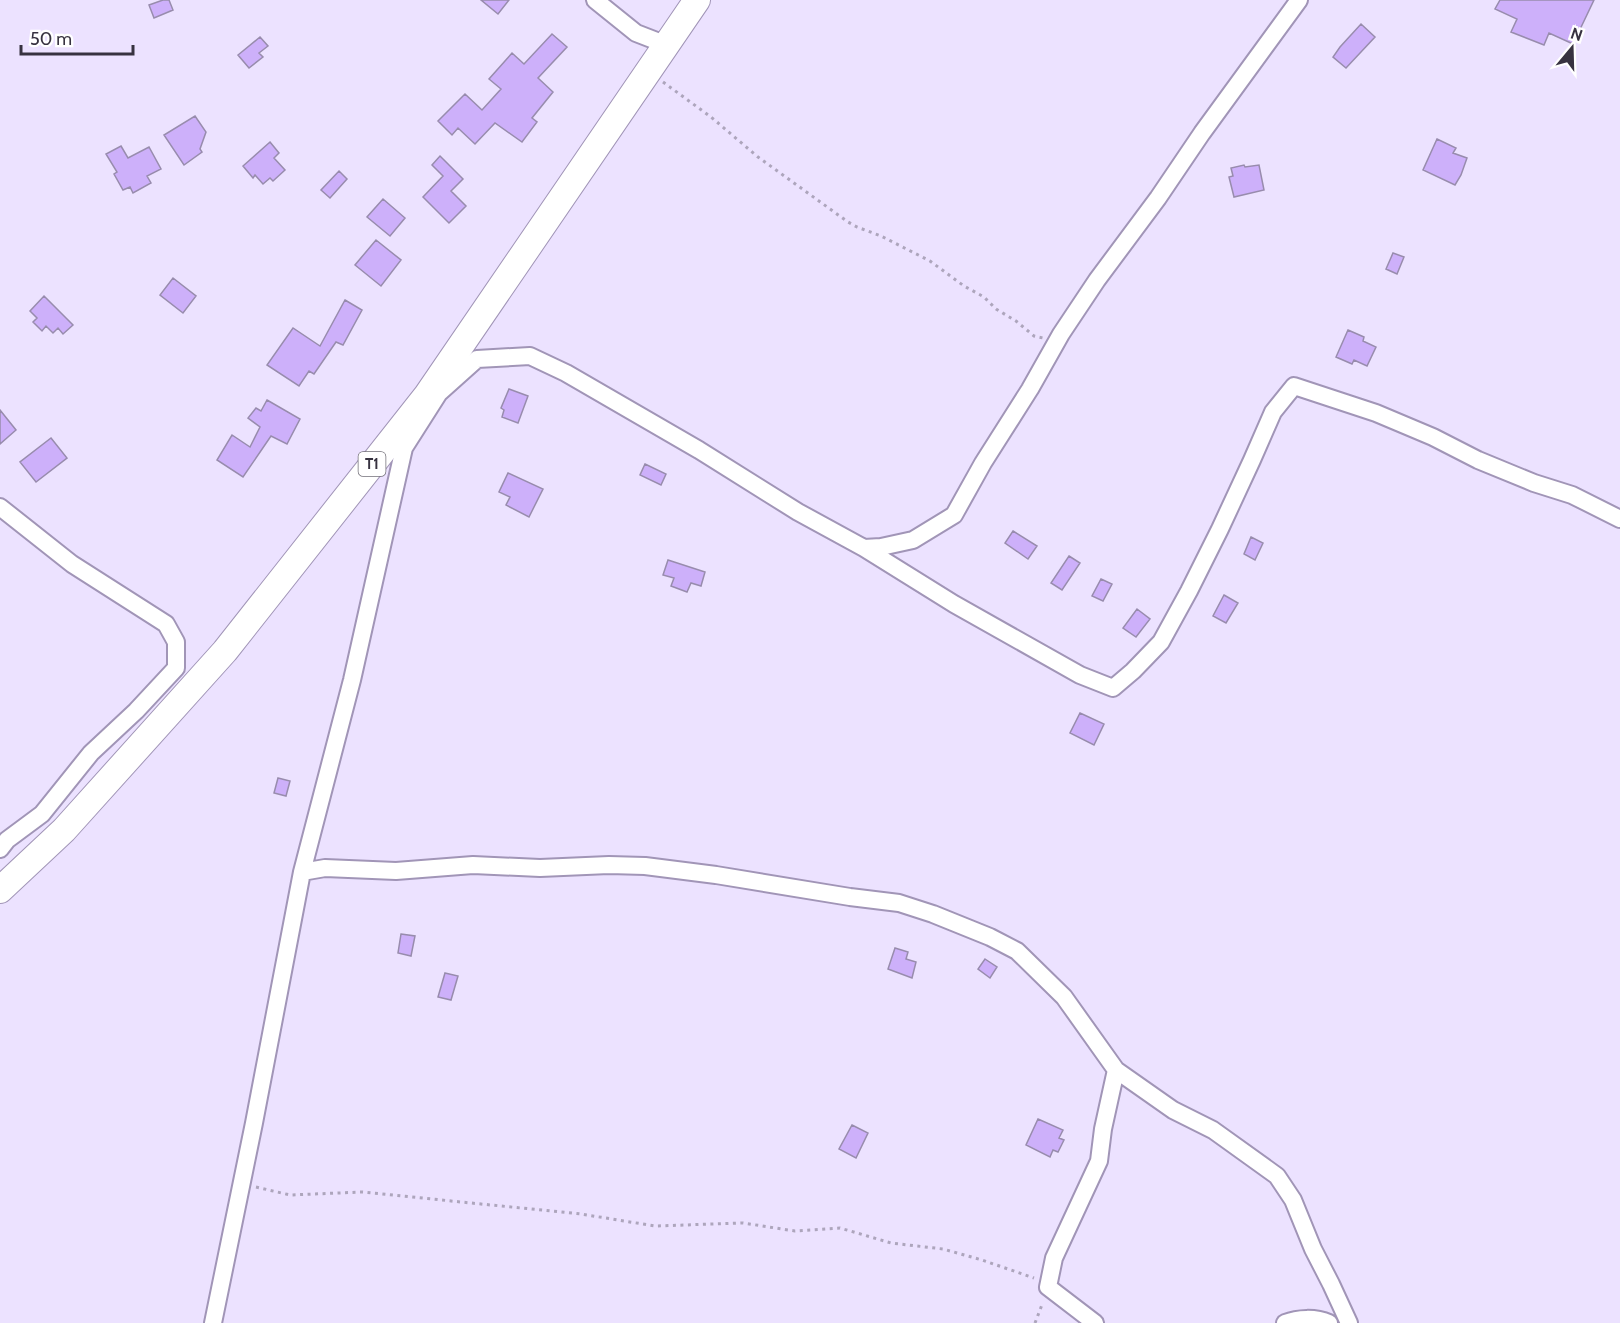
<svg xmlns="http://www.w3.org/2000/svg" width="1620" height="1323" font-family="Cabin,sans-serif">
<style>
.building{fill:#cdb0fa;stroke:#988cad;stroke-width:1.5}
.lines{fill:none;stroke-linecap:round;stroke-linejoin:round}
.minor-casing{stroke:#a195b7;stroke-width:20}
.highway-casing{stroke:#a195b7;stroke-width:28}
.path{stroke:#ada5bc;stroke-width:3;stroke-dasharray:3 4.5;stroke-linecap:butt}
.minor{stroke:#fff;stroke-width:16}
.highway{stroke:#fff;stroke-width:26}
.labels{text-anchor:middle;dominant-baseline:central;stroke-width:5;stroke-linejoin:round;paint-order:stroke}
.shield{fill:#fff;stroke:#737079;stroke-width:1.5}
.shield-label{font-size:15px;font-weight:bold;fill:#373240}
</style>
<rect width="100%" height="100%" fill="#ece2ff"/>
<path class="building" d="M163 0H169L173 10 154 18 149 5Z
M481 0H509L498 14Z
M1500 0H1594L1573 44 1549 33 1544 45 1511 32 1517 19 1495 9Z
M1361 24 1375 37 1346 68 1333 57 1340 47Z
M552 34 567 47 538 78 553 92 532 118 537 122 522 142 495 123 475 144 458 128 452 135 438 121 465 94 482 110 501 89 489 79 512 53 524 64Z
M260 37 268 46 259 53 263 57 249 68 238 55Z
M195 116 206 132 200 149 202 152 184 165 164 135Z
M1437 139 1456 148 1453 153 1467 158 1461 175 1455 185 1423 170Z
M270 142 279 153 274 158 285 170 273 181 270 178 263 184 255 175 253 178 243 166Z
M121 146 128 158 149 147 161 169 147 176 151 183 133 193 130 187 123 190 114 174 117 172 106 154Z
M440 156 463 179 451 191 466 206 449 223 423 197 443 176 432 165Z
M1244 165 1245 167 1259 165 1264 190 1234 197 1229 177 1233 176 1231 168Z
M339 171 347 179 330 198 321 190Z
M383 199 405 218 390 236 367 217Z
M376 240 401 260 381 286 355 265Z
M1393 253 1404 257 1397 274 1386 269Z
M173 278 196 296 183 313 160 295Z
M44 296 73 325 63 334 58 328 53 333 46 326 42 331 33 322 37 318 30 311Z
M345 300 362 310 343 345 336 342 314 374 309 371 299 386 267 365 293 328 320 346Z
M1348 330 1364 337 1363 341 1376 347 1367 366 1354 360 1352 364 1336 357Z
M509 389 528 396 518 423 502 417 504 410 501 408Z
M267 400 300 419 287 444 271 436 243 477 217 460 232 435 250 447 260 427 248 418 256 408 261 411Z
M0 410 16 430 0 444Z
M51 438 67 458 36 482 20 462Z
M645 464 666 474 661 485 640 475Z
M508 473 543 489 529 517 506 505 510 497 499 492Z
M1013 531 1037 546 1028 559 1005 543Z
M1251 537 1263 543 1255 560 1244 554Z
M1069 556 1080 563 1062 590 1051 583Z
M668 560 705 572 701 586 691 583 687 592 671 586 674 578 663 575Z
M1101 579 1112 584 1103 601 1092 596Z
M1224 595 1238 603 1226 623 1213 616Z
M1137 609 1150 619 1136 637 1123 628Z
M1080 713 1104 724 1094 745 1070 733Z
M278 778 290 781 286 796 274 793Z
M401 934 415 936 411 956 398 953Z
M895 948 908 952 906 959 916 962 912 978 888 969Z
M985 959 997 967 990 978 978 969Z
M445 973 458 976 451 1000 438 997Z
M1038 1119 1063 1130 1059 1138 1064 1140 1058 1152 1053 1150 1050 1157 1026 1145Z
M852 1125 868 1133 856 1158 839 1149Z"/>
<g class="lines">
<g class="minor-casing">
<path id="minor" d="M595 0 636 33 667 45
M404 448 439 393 477 359 530 356 566 373 699 450 798 512 864 548 954 604 1080 675 1113 688 1133 671 1161 642 1189 591 1220 529 1252 460 1273 412 1294 386 1376 413 1433 437 1478 460 1534 483 1572 495 1620 519
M0 507 72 564 166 624 176 642V668L136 711 91 753 42 814 7 840 0 849
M864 548 881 547 913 540 954 515 983 463 1030 389 1061 334 1097 280 1158 198 1202 133 1299 0
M302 872 325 868 396 871 473 865 540 868 609 865 645 866 716 875 850 897 899 903 933 914 990 937 1017 951 1064 997 1116 1070 1103 1129 1099 1161 1054 1258 1048 1287 1095 1323
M1116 1070 1173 1110 1213 1130 1277 1176 1293 1200 1313 1249 1331 1284 1349 1323
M213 1323 254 1123 302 872 352 680 406 439
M1285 1323C1298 1318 1315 1317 1329 1323"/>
</g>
<g class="highway-casing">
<path id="highway" d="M0 890 64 830 225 651 427 395 697 0"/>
</g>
<path class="path" d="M663 82 711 117 758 157 848 222 857 227 881 236 930 261 964 286 984 297 996 309 1016 321 1034 336 1043 338
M256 1187 290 1195 363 1192 461 1202 581 1214 655 1226 743 1223 795 1231 840 1228 891 1243 943 1249 982 1260 1034 1278
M1035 1323 1043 1302"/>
<use href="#minor" class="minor"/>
<use href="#highway" class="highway"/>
</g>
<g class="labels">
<rect class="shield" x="358.5" y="452" width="27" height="24" rx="4.5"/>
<g class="shield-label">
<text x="372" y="464">T1</text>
</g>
</g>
<g transform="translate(1572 48) rotate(19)" stroke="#ffffff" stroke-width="4.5" paint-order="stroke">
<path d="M0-4.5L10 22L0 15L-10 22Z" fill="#373240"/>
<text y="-9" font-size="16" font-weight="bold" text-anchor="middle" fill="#373240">N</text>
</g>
<path d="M21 45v9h112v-9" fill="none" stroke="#373240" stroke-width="3"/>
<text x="30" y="45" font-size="18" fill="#373240" stroke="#ffffff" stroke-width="4.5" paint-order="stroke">50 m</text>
</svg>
